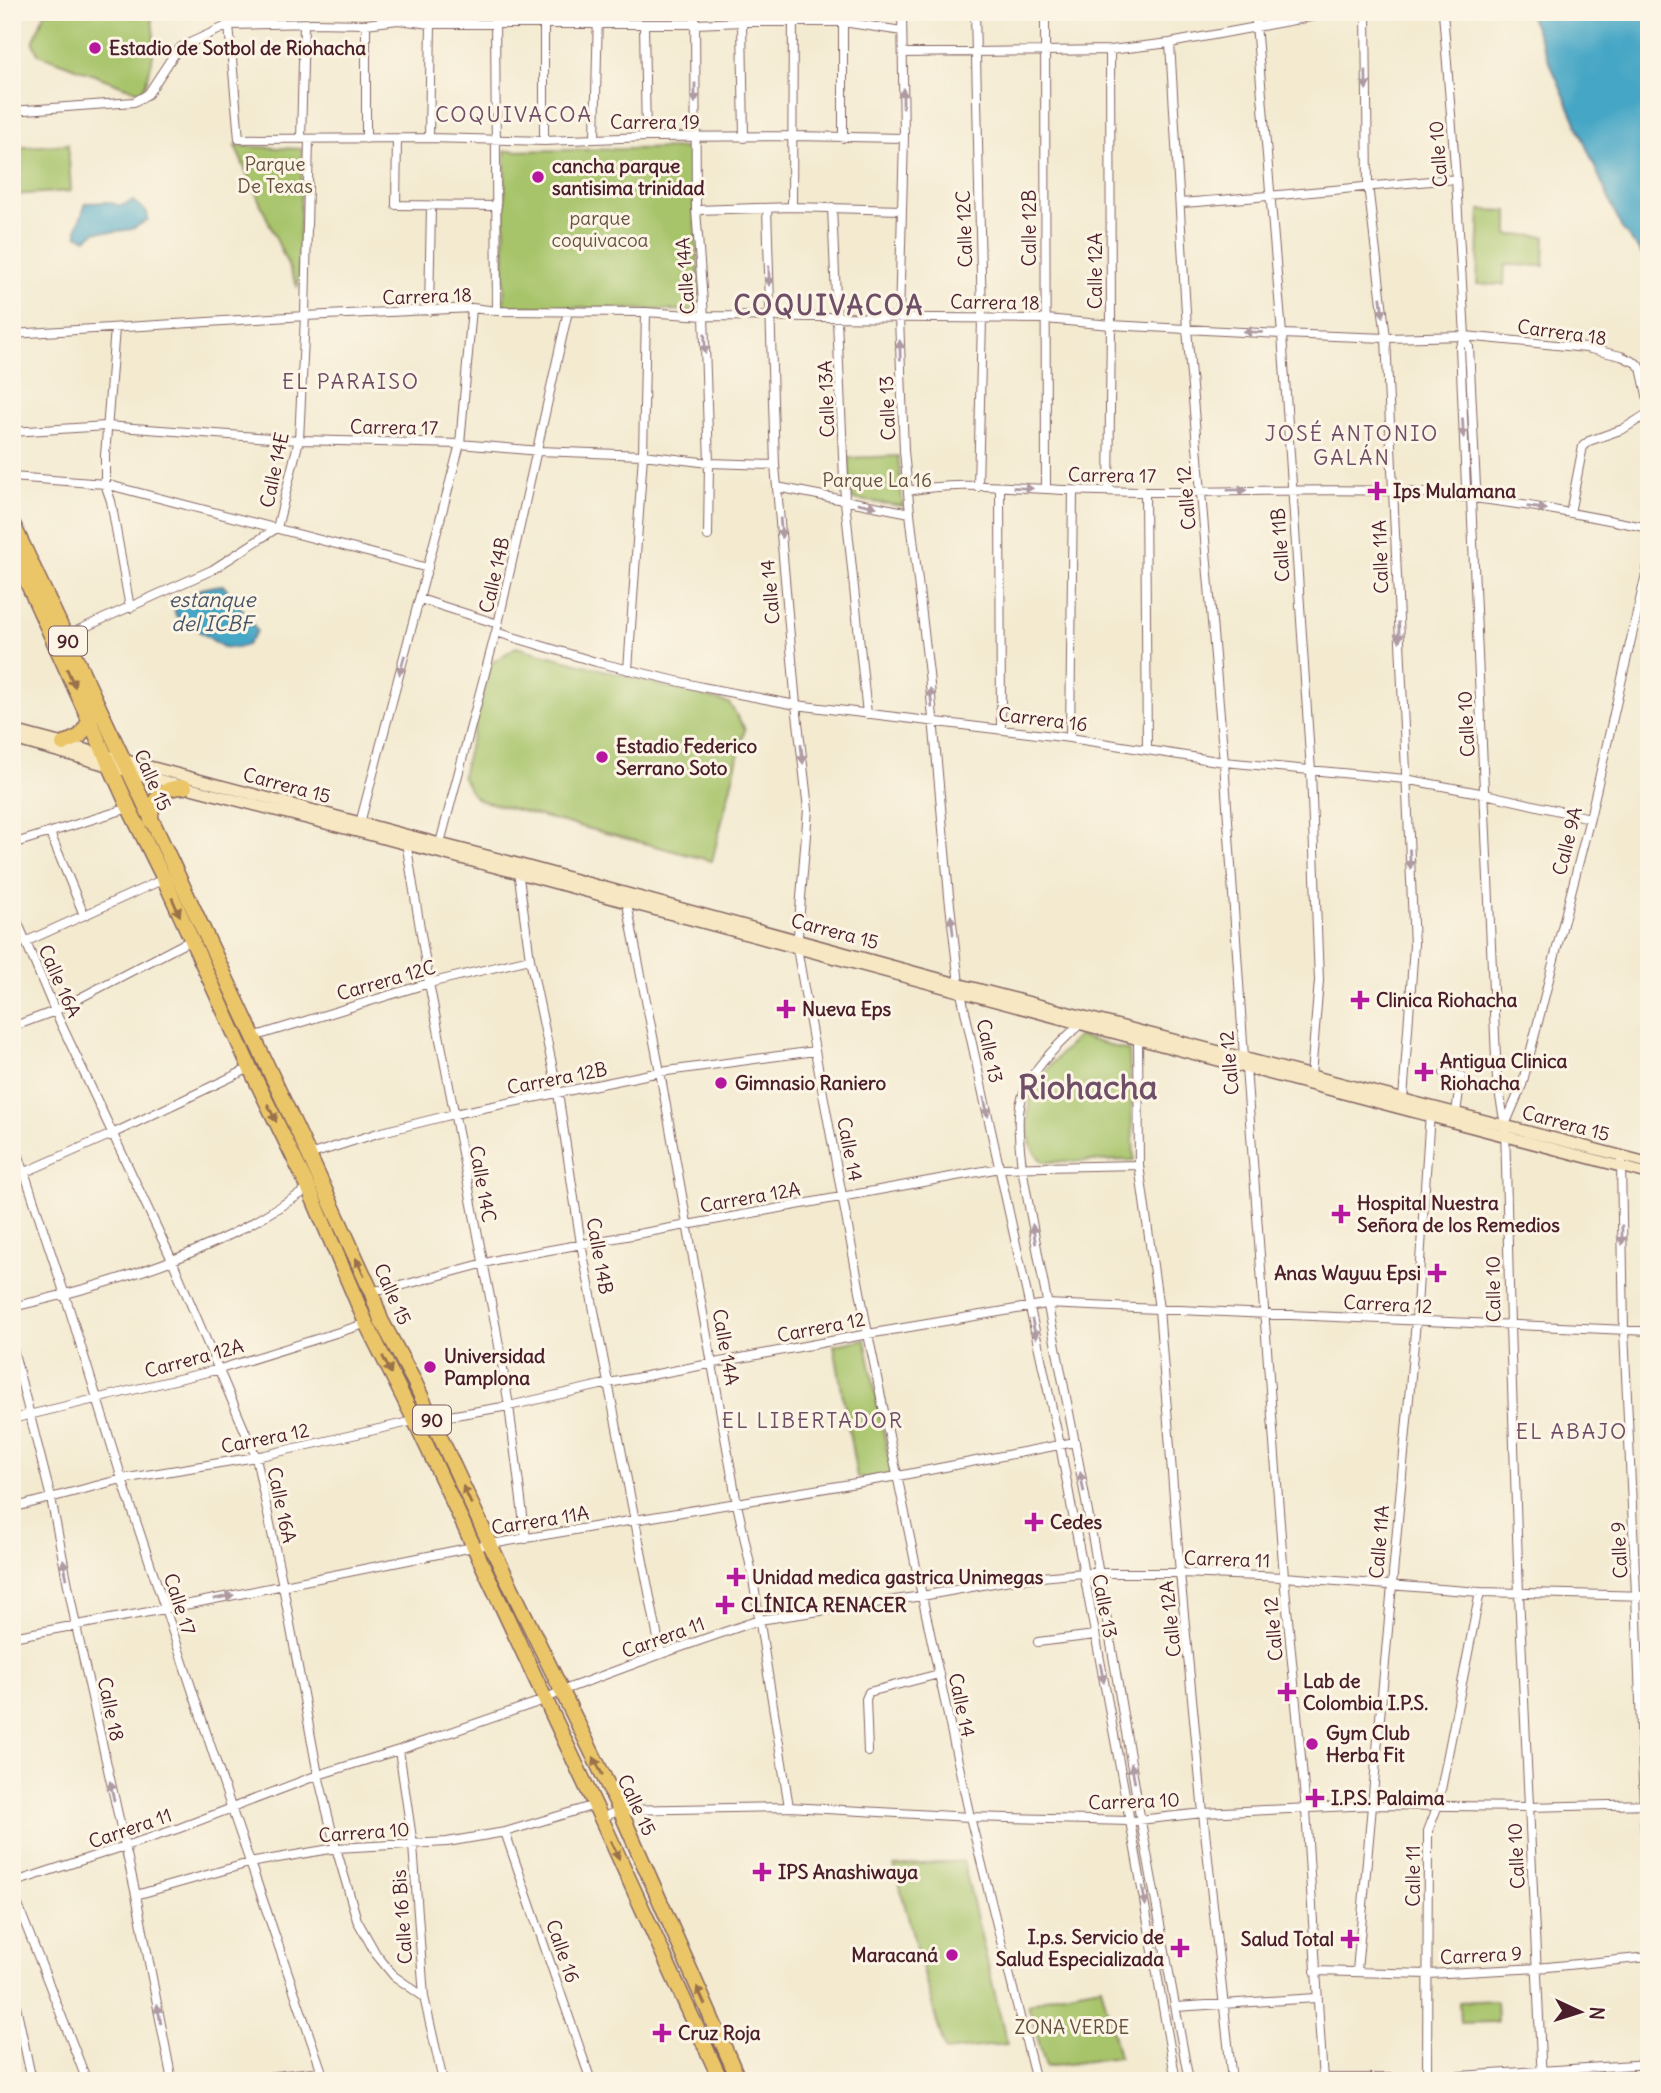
<svg xmlns="http://www.w3.org/2000/svg" width="1661" height="2093" font-family="Delius,sans-serif">
<style>
.green{fill:#a7c46b;stroke:#78724b;stroke-width:2}
.water{fill:#45a6c5;stroke:#486278;stroke-width:2}
.lines{fill:none;stroke-linecap:round;stroke-linejoin:round}
.street-casing{stroke:#856665;stroke-width:10}
.secondary-casing{stroke:#856665;stroke-width:13}
.highway-casing{stroke:#856665;stroke-width:17}
.street{stroke:#fff;stroke-width:8}
.secondary{stroke:#f7e8c3;stroke-width:10}
.highway{stroke:#ebc669;stroke-width:14}
.oneway{fill:#ae9aa0}
.oneway2{fill:#9a724a}
.poi-dot{fill:#b5179e;stroke:#fcf5e5;stroke-width:2.5}
.labels{text-anchor:middle;dominant-baseline:central;stroke-width:6;stroke-linejoin:round;paint-order:stroke}
.shield{fill:#fcf5e5;stroke:#7f5f63;stroke-width:2}
.shield-label{font-size:18px;font-weight:bold;fill:#4a1f2b}
.poi-label{font-size:19px;font-weight:bold;fill:#4a1f2b;stroke:#fcf5e5;text-anchor:start}
.street-label{font-size:19px;fill:#4a1f2b;stroke:#fcf5e5}
.park-label{font-size:19px;fill:#66513e;stroke:#fcf5e5}
.neighbourhood-label{font-size:21px;letter-spacing:2px;fill:#6f4f68;stroke:#fcf5e5}
.water-label{font-size:21px;font-style:italic;fill:#485569;stroke:#fcf5e5}
.district-label{font-size:26px;font-weight:bold;letter-spacing:2px;fill:#6f4f68;stroke:#fcf5e5}
.town-label{font-size:33px;font-weight:bold;fill:#6f4f68;stroke:#fcf5e5}
</style>
<rect width="100%" height="100%" fill="#fcf5e5"/>
<filter id="ink" filterUnits="userSpaceOnUse"><feTurbulence type="fractalNoise" baseFrequency=".0143" numOctaves="2"/><feDisplacementMap in="SourceGraphic" scale="14" xChannelSelector="R" yChannelSelector="G"/><feConvolveMatrix kernelMatrix="1 2 1 2 8 2 1 2 1" color-interpolation-filters="sRGB"/></filter>
<filter id="wash" filterUnits="userSpaceOnUse"><feTurbulence type="fractalNoise" baseFrequency=".00686" numOctaves="4" result="noise"/><feDisplacementMap in="SourceGraphic" scale="28" xChannelSelector="R" yChannelSelector="G"/><feGaussianBlur stdDeviation="1.57" result="paint"/><feColorMatrix in="noise" values="0 0 0 0 0 0 0 0 0 0 0 0 0 0 0 0 0 1.4 0 .05"/><feComposite in="paint" operator="in"/></filter>
<g filter="url(#wash)">
<rect width="100%" height="100%" fill="#f3ead0"/>
<path class="green" d="M45 12H150C158 43 153 65 142 93L38 54 33 43Z
M68 144 71 191 12 195V148Z
M235 146 302 149 298 288Z
M690 148 701 311 504 306 505 151Z
M1480 210 1508 211V235L1545 236 1544 266 1505 265 1504 285 1477 284Z
M898 456 903 506 852 499 848 458Z
M516 647 729 703 745 729 712 861 479 800 472 794 462 776 490 664Z
M1078 1036 1129 1051 1134 1160 1043 1162C1031 1149 1030 1146 1028 1128 1024 1085 1051 1065 1078 1036Z
M865 1339 892 1475 867 1478 857 1477 834 1345Z
M963 1861 1007 2044 945 2051 894 1866Z
M1101 1986 1119 2057 1046 2067 1028 2005 1058 1994Z
M1496 2000 1497 2022 1460 2023 1459 2002Z"/>
<path class="water" d="M1528 12H1649V263L1621 227Z
M133 201 147 212 148 220 132 229 111 232 97 231 86 239 77 235V228L86 203 108 202 121 206Z
M223 585 243 610 257 631 247 645 237 648 223 647 176 616 174 607C192 592 199 587 223 585Z"/>
</g>
<g filter="url(#ink)">
<g class="lines">
<g class="street-casing">
<path id="street" d="M222 12 229 25 239 139 429 138 544 141 646 137 792 136 904 138
M495 12 497 311
M695 12 696 210 704 316 709 463 708 536
M902 12 904 138 899 317 904 451 910 513 929 674 949 896 959 984 1060 1445 1130 1821 1176 2081
M975 12 982 318 978 487
M1045 12 1046 489
M1255 12 1282 334 1311 771 1319 981 1311 1075
M1366 12 1368 185 1386 338 1414 945 1403 1100
M1443 12 1456 179 1465 336 1469 347 1476 487 1471 498
M742 22 744 138
M843 22V138
M544 23V141
M644 24 646 137
M1170 43 1187 329 1224 762 1244 1057 1246 1068 1284 1577 1306 1810 1323 2081
M903 53 1110 50 1170 43 1337 12
M12 111 134 102 148 94 173 56 181 47 229 25 313 23 366 24 398 20 431 24H695L742 22H843L902 31
M429 138 431 24
M595 138 598 12
M301 139 304 24
M366 139V24
M397 139 396 205 497 206
M1180 203C1272 197 1364 186 1456 179
M792 207 793 12
M832 207 845 501 867 714
M767 208 775 465 796 705 808 809 797 948 815 1051 868 1334 922 1596 970 1817 1036 2081
M696 210 792 207 902 210
M429 311 431 207
M115 328 105 456V484L111 501 130 608
M12 334 305 316 472 308 497 311 646 312 704 316 1046 319 1111 325 1282 334 1386 338 1465 336 1586 348 1621 356 1636 363 1641 368 1649 404
M1465 336 1460 347 1466 486 1471 498 1497 1080 1505 1125 1510 1326 1519 1594 1542 2081
M12 432 106 426 299 440 460 444 539 451 643 455 709 463 775 465
M12 477 105 484 428 568
M777 487 910 513
M1000 487 1001 730
M908 491C952 482 1000 487 1046 489 1077 491 1109 491 1141 492 1225 493 1308 488 1391 491 1478 495 1564 511 1649 528
M1109 491 1111 325 1110 50
M1145 492 1147 750
M1570 513 1583 446 1589 441 1623 429 1649 413
M420 599 498 624
M496 632 596 662 702 687 796 705 1070 738 1224 762 1405 779 1485 794 1590 818
M65 636 212 570 277 528 299 440 305 316 309 139
M628 670 643 455 646 312
M1070 738 1073 491
M359 827 460 444 472 308
M50 833 84 915
M406 842 429 983 496 1328 509 1406 526 1539
M440 843 498 624 568 311
M12 844 129 808
M518 870 530 959 558 1093 581 1244 661 1654
M626 899 660 1072 737 1504 752 1573 789 1807
M12 909 55 1011 172 1260 256 1457 283 1586 318 1775 336 1848 357 1920 376 1954 394 1976 424 1997
M25 942 164 879
M1080 1024C1055 1048 1022 1076 1019 1113 1017 1151 1026 1190 1033 1227 1046 1299 1061 1371 1075 1443 1099 1567 1119 1692 1140 1816 1156 1904 1173 1992 1189 2081
M12 1027 55 1011 191 940
M1138 1036 1139 1165 1159 1309 1180 1573 1203 1813 1232 2081
M253 1037 429 983 530 959
M1444 1073 1461 1076 1456 1113
M1505 1125 1522 1085 1590 818 1649 561
M12 1135 65 1295 122 1479 231 1807 325 2081
M309 1155 378 1133 454 1114 660 1072 815 1051
M1621 1162 1624 1331 1636 1594 1649 1943
M12 1178 112 1134 250 1068
M371 1291 389 1289 500 1259 1000 1168 1139 1165
M12 1307C88 1290 177 1264 245 1227 267 1215 289 1201 310 1188
M12 1345 51 1498 76 1626 136 1895 172 2081
M12 1419 220 1369 368 1323
M431 1419 509 1406 609 1383 868 1334 1046 1304 1649 1331
M12 1508 122 1479 256 1457 418 1420
M12 1637 165 1609 473 1547 898 1476 1075 1442
M1038 1642 1095 1635
M399 1750 413 1845 424 1997 443 2081
M868 1752 866 1699 869 1692 939 1674
M601 1818 620 1810 789 1807 970 1817 1130 1821 1203 1813 1373 1805 1529 1807 1649 1804
M505 1832 591 2081
M12 1883 177 1829 318 1775 399 1750 544 1700 561 1691 661 1654 759 1620 922 1596 1010 1580 1083 1573H1180L1284 1577 1480 1592 1649 1596
M12 1890 87 2081
M136 1895 249 1863 336 1848 447 1842 505 1832 595 1805
M1315 1971 1428 1974 1537 1968 1649 1957
M1357 1971 1416 1321 1430 1113
M12 1987 32 2081
M1176 2007 1316 1998
M230 2081 321 2071
M1308 2081 1323 2078H1428L1649 2064
M1427 2081 1428 1831 1438 1805 1480 1592"/>
</g>
<g class="secondary-casing">
<path id="secondary" d="M12 730 407 835 519 864 959 984 1649 1163
M12 739 185 787 517 873 1080 1024 1649 1174"/>
</g>
<g class="highway-casing">
<path id="highway" d="M12 522 309 1155 371 1291 381 1320 415 1383 490 1544 620 1810 739 2081
M12 549 129 808 164 879 250 1068 309 1189 366 1323 415 1421 601 1818 721 2081
M63 744 80 736 90 720
M151 821C150 799 164 786 185 787"/>
</g>
<use href="#street" class="street"/>
<use href="#secondary" class="secondary"/>
<use href="#highway" class="highway"/>
</g>
<defs><path id="oneway-solid" d="M-6-.8H1V-3.2L6.5 0L1 3.2V.8H-6Z" transform="scale(1.75)"/></defs>
<g class="oneway">
<use href="#oneway-solid" transform="translate(1366 80) rotate(89)"/>
<use href="#oneway-solid" transform="translate(695 93) rotate(90)"/>
<use href="#oneway-solid" transform="translate(903 98) rotate(-90)"/>
<use href="#oneway-solid" transform="translate(769 276) rotate(89)"/>
<use href="#oneway-solid" transform="translate(1382 307) rotate(83)"/>
<use href="#oneway-solid" transform="translate(1253 332) rotate(-177)"/>
<use href="#oneway-solid" transform="translate(705 344) rotate(88)"/>
<use href="#oneway-solid" transform="translate(900 350) rotate(-92)"/>
<use href="#oneway-solid" transform="translate(1463 428) rotate(87)"/>
<use href="#oneway-solid" transform="translate(1023 488) rotate(3)"/>
<use href="#oneway-solid" transform="translate(1237 490) rotate(-1)"/>
<use href="#oneway-solid" transform="translate(867 505) rotate(11)"/>
<use href="#oneway-solid" transform="translate(1537 508) rotate(8)"/>
<use href="#oneway-solid" transform="translate(781 528) rotate(85)"/>
<use href="#oneway-solid" transform="translate(1399 632) rotate(88)"/>
<use href="#oneway-solid" transform="translate(402 665) rotate(105)"/>
<use href="#oneway-solid" transform="translate(931 698) rotate(-95)"/>
<use href="#oneway-solid" transform="translate(802 754) rotate(83)"/>
<use href="#oneway-solid" transform="translate(1410 859) rotate(87)"/>
<use href="#oneway-solid" transform="translate(952 925) rotate(-97)"/>
<use href="#oneway-solid" transform="translate(986 1107) rotate(78)"/>
<use href="#oneway-solid" transform="translate(1034 1234) rotate(-100)"/>
<use href="#oneway-solid" transform="translate(1622 1235) rotate(89)"/>
<use href="#oneway-solid" transform="translate(1034 1329) rotate(78)"/>
<use href="#oneway-solid" transform="translate(1082 1482) rotate(-100)"/>
<use href="#oneway-solid" transform="translate(65 1569) rotate(-101)"/>
<use href="#oneway-solid" transform="translate(224 1597) rotate(-11)"/>
<use href="#oneway-solid" transform="translate(1102 1673) rotate(79)"/>
<use href="#oneway-solid" transform="translate(1133 1773) rotate(-100)"/>
<use href="#oneway-solid" transform="translate(112 1791) rotate(-102)"/>
<use href="#oneway-solid" transform="translate(1144 1896) rotate(80)"/>
<use href="#oneway-solid" transform="translate(159 2014) rotate(-101)"/>
</g>
<g class="oneway2">
<use href="#oneway-solid" transform="translate(71 678) rotate(66)"/>
<use href="#oneway-solid" transform="translate(176 907) rotate(66)"/>
<use href="#oneway-solid" transform="translate(272 1113) rotate(64)"/>
<use href="#oneway-solid" transform="translate(360 1267) rotate(-115)"/>
<use href="#oneway-solid" transform="translate(387 1365) rotate(64)"/>
<use href="#oneway-solid" transform="translate(467 1495) rotate(-115)"/>
<use href="#oneway-solid" transform="translate(598 1766) rotate(-116)"/>
<use href="#oneway-solid" transform="translate(615 1850) rotate(65)"/>
<use href="#oneway-solid" transform="translate(701 1996) rotate(-114)"/>
</g>
</g>
<g class="poi-dot">
<circle cx="95" cy="48" r="7"/>
<circle cx="538" cy="177" r="7"/>
<path d="M1373.5 480.5h7v7h7v7h-7v7h-7v-7h-7v-7h7z"/>
<circle cx="602" cy="757" r="7"/>
<path d="M1356.5 989.5h7v7h7v7h-7v7h-7v-7h-7v-7h7z"/>
<path d="M782.5 998.5h7v7h7v7h-7v7h-7v-7h-7v-7h7z"/>
<path d="M1420.5 1061.5h7v7h7v7h-7v7h-7v-7h-7v-7h7z"/>
<circle cx="721" cy="1083" r="7"/>
<path d="M1337.5 1203.5h7v7h7v7h-7v7h-7v-7h-7v-7h7z"/>
<path d="M1433.5 1262.5h7v7h7v7h-7v7h-7v-7h-7v-7h7z"/>
<circle cx="430" cy="1367" r="7"/>
<path d="M1030.5 1511.5h7v7h7v7h-7v7h-7v-7h-7v-7h7z"/>
<path d="M732.5 1566.5h7v7h7v7h-7v7h-7v-7h-7v-7h7z"/>
<path d="M721.5 1594.5h7v7h7v7h-7v7h-7v-7h-7v-7h7z"/>
<path d="M1283.5 1681.5h7v7h7v7h-7v7h-7v-7h-7v-7h7z"/>
<circle cx="1312" cy="1744" r="7"/>
<path d="M1311.5 1787.5h7v7h7v7h-7v7h-7v-7h-7v-7h7z"/>
<path d="M758.5 1861.5h7v7h7v7h-7v7h-7v-7h-7v-7h7z"/>
<path d="M1346.5 1928.5h7v7h7v7h-7v7h-7v-7h-7v-7h7z"/>
<path d="M1176.5 1937.5h7v7h7v7h-7v7h-7v-7h-7v-7h7z"/>
<circle cx="952" cy="1955" r="7"/>
<path d="M658.5 2022.5h7v7h7v7h-7v7h-7v-7h-7v-7h7z"/>
</g>
<g class="labels">
<g class="shield">
<rect x="49" y="626.5" width="38" height="29" rx="5"/>
<rect x="413" y="1405.5" width="38" height="29" rx="5"/>
</g>
<g class="shield-label">
<text x="68" y="641">90</text>
<text x="432" y="1420">90</text>
</g>
<g class="poi-label">
<text x="109" y="48">Estadio de Sotbol de Riohacha</text>
<text x="552" y="166">cancha parque<tspan x="552" dy="22">santisima trinidad</tspan></text>
<text x="1393" y="491">Ips Mulamana</text>
<text x="616" y="746">Estadio Federico<tspan x="616" dy="22">Serrano Soto</tspan></text>
<text x="1376" y="1000">Clinica Riohacha</text>
<text x="802" y="1009">Nueva Eps</text>
<text x="1440" y="1061">Antigua Clinica<tspan x="1440" dy="22">Riohacha</tspan></text>
<text x="735" y="1083">Gimnasio Raniero</text>
<text x="1357" y="1203">Hospital Nuestra<tspan x="1357" dy="22">Señora de los Remedios</tspan></text>
<text x="1421" y="1273" text-anchor="end">Anas Wayuu Epsi</text>
<text x="444" y="1356">Universidad<tspan x="444" dy="22">Pamplona</tspan></text>
<text x="1050" y="1522">Cedes</text>
<text x="752" y="1577">Unidad medica gastrica Unimegas</text>
<text x="741" y="1605">CLÍNICA RENACER</text>
<text x="1303" y="1681">Lab de<tspan x="1303" dy="22">Colombia I.P.S.</tspan></text>
<text x="1326" y="1733">Gym Club<tspan x="1326" dy="22">Herba Fit</tspan></text>
<text x="1331" y="1798">I.P.S. Palaima</text>
<text x="778" y="1872">IPS Anashiwaya</text>
<text x="1164" y="1937" text-anchor="end">I.p.s. Servicio de<tspan x="1164" dy="22">Salud Especializada</tspan></text>
<text x="1334" y="1939" text-anchor="end">Salud Total</text>
<text x="938" y="1955" text-anchor="end">Maracaná</text>
<text x="678" y="2033">Cruz Roja</text>
</g>
<g class="street-label">
<text x="655" y="122">Carrera 19</text>
<text transform="translate(1438 154) rotate(-94)">Calle 10</text>
<text transform="translate(1029 228) rotate(-90)">Calle 12B</text>
<text transform="translate(964 229) rotate(-92)">Calle 12C</text>
<text transform="translate(1095 271) rotate(-90)">Calle 12A</text>
<text transform="translate(685 276) rotate(-94)">Calle 14A</text>
<text transform="translate(427 296) rotate(-2)">Carrera 18</text>
<text transform="translate(995 302) rotate(1)">Carrera 18</text>
<text transform="translate(1562 332) rotate(8)">Carrera 18</text>
<text transform="translate(826 399) rotate(-92)">Calle 13A</text>
<text transform="translate(887 408) rotate(-92)">Calle 13</text>
<text transform="translate(394 427) rotate(1)">Carrera 17</text>
<text transform="translate(274 470) rotate(-78)">Calle 14E</text>
<text transform="translate(1112 475) rotate(1)">Carrera 17</text>
<text transform="translate(1186 498) rotate(-95)">Calle 12</text>
<text transform="translate(1280 545) rotate(-94)">Calle 11B</text>
<text transform="translate(1380 557) rotate(-92)">Calle 11A</text>
<text transform="translate(494 575) rotate(-77)">Calle 14B</text>
<text transform="translate(770 592) rotate(-95)">Calle 14</text>
<text transform="translate(1043 719) rotate(7)">Carrera 16</text>
<text transform="translate(1466 724) rotate(-93)">Calle 10</text>
<text transform="translate(153 780) rotate(66)">Calle 15</text>
<text transform="translate(287 785) rotate(15)">Carrera 15</text>
<text transform="translate(1567 841) rotate(-76)">Calle 9A</text>
<text transform="translate(835 931) rotate(15)">Carrera 15</text>
<text transform="translate(386 980) rotate(-16)">Carrera 12C</text>
<text transform="translate(60 981) rotate(66)">Calle 16A</text>
<text transform="translate(990 1051) rotate(78)">Calle 13</text>
<text transform="translate(1229 1063) rotate(-95)">Calle 12</text>
<text transform="translate(557 1078) rotate(-11)">Carrera 12B</text>
<text transform="translate(1566 1123) rotate(15)">Carrera 15</text>
<text transform="translate(850 1149) rotate(79)">Calle 14</text>
<text transform="translate(483 1184) rotate(80)">Calle 14C</text>
<text transform="translate(750 1197) rotate(-10)">Carrera 12A</text>
<text transform="translate(600 1256) rotate(80)">Calle 14B</text>
<text transform="translate(1493 1289) rotate(-91)">Calle 10</text>
<text transform="translate(393 1294) rotate(66)">Calle 15</text>
<text transform="translate(1388 1304) rotate(3)">Carrera 12</text>
<text transform="translate(821 1327) rotate(-11)">Carrera 12</text>
<text transform="translate(726 1347) rotate(80)">Calle 14A</text>
<text transform="translate(194 1358) rotate(-15)">Carrera 12A</text>
<text transform="translate(265 1438) rotate(-11)">Carrera 12</text>
<text transform="translate(282 1505) rotate(78)">Calle 16A</text>
<text transform="translate(540 1520) rotate(-9)">Carrera 11A</text>
<text transform="translate(1379 1542) rotate(-85)">Calle 11A</text>
<text transform="translate(1619 1550) rotate(-93)">Calle 9</text>
<text transform="translate(1227 1559) rotate(2)">Carrera 11</text>
<text transform="translate(180 1604) rotate(72)">Calle 17</text>
<text transform="translate(1105 1606) rotate(79)">Calle 13</text>
<text transform="translate(1170 1619) rotate(-96)">Calle 12A</text>
<text transform="translate(1273 1629) rotate(-95)">Calle 12</text>
<text transform="translate(663 1637) rotate(-20)">Carrera 11</text>
<text transform="translate(962 1705) rotate(78)">Calle 14</text>
<text transform="translate(111 1709) rotate(78)">Calle 18</text>
<text transform="translate(1134 1801) rotate(-2)">Carrera 10</text>
<text transform="translate(637 1805) rotate(65)">Calle 15</text>
<text transform="translate(130 1828) rotate(-19)">Carrera 11</text>
<text transform="translate(364 1832) rotate(-4)">Carrera 10</text>
<text transform="translate(1516 1856) rotate(-93)">Calle 10</text>
<text transform="translate(1413 1876) rotate(-90)">Calle 11</text>
<text transform="translate(402 1917) rotate(-94)">Calle 16 Bis</text>
<text transform="translate(563 1951) rotate(71)">Calle 16</text>
<text transform="translate(1481 1955) rotate(-3)">Carrera 9</text>
</g>
<g class="park-label">
<text x="275" y="164">Parque<tspan x="275" dy="22">De Texas</tspan></text>
<text x="600" y="218">parque<tspan x="600" dy="22">coquivacoa</tspan></text>
<text x="877" y="480">Parque La 16</text>
<text x="1072" y="2027">ZONA VERDE</text>
</g>
<g class="neighbourhood-label">
<text x="514" y="114">COQUIVACOA</text>
<text x="351" y="381">EL PARAISO</text>
<text x="1352" y="433">JOSÉ ANTONIO<tspan x="1352" dy="24">GALÁN</tspan></text>
<text x="813" y="1420">EL LIBERTADOR</text>
<text x="1572" y="1431">EL ABAJO</text>
</g>
<g class="water-label">
<text x="212" y="599">estanque<tspan x="212" dy="24">del ICBF</tspan></text>
</g>
<g class="district-label">
<text x="829" y="305">COQUIVACOA</text>
</g>
<g class="town-label">
<text x="1088" y="1087">Riohacha</text>
</g>
</g>
<rect width="1661" height="2093" fill="none" stroke="#fcf5e5" stroke-width="42"/>
<g transform="translate(1580 2012) rotate(94)" stroke="#fcf5e5" stroke-width="5" paint-order="stroke">
<path d="M0-5L12 26L0 18L-12 26Z" fill="#4a1f2b"/>
<text y="-10" font-size="19" font-weight="bold" text-anchor="middle" fill="#4a1f2b">N</text>
</g>
</svg>
